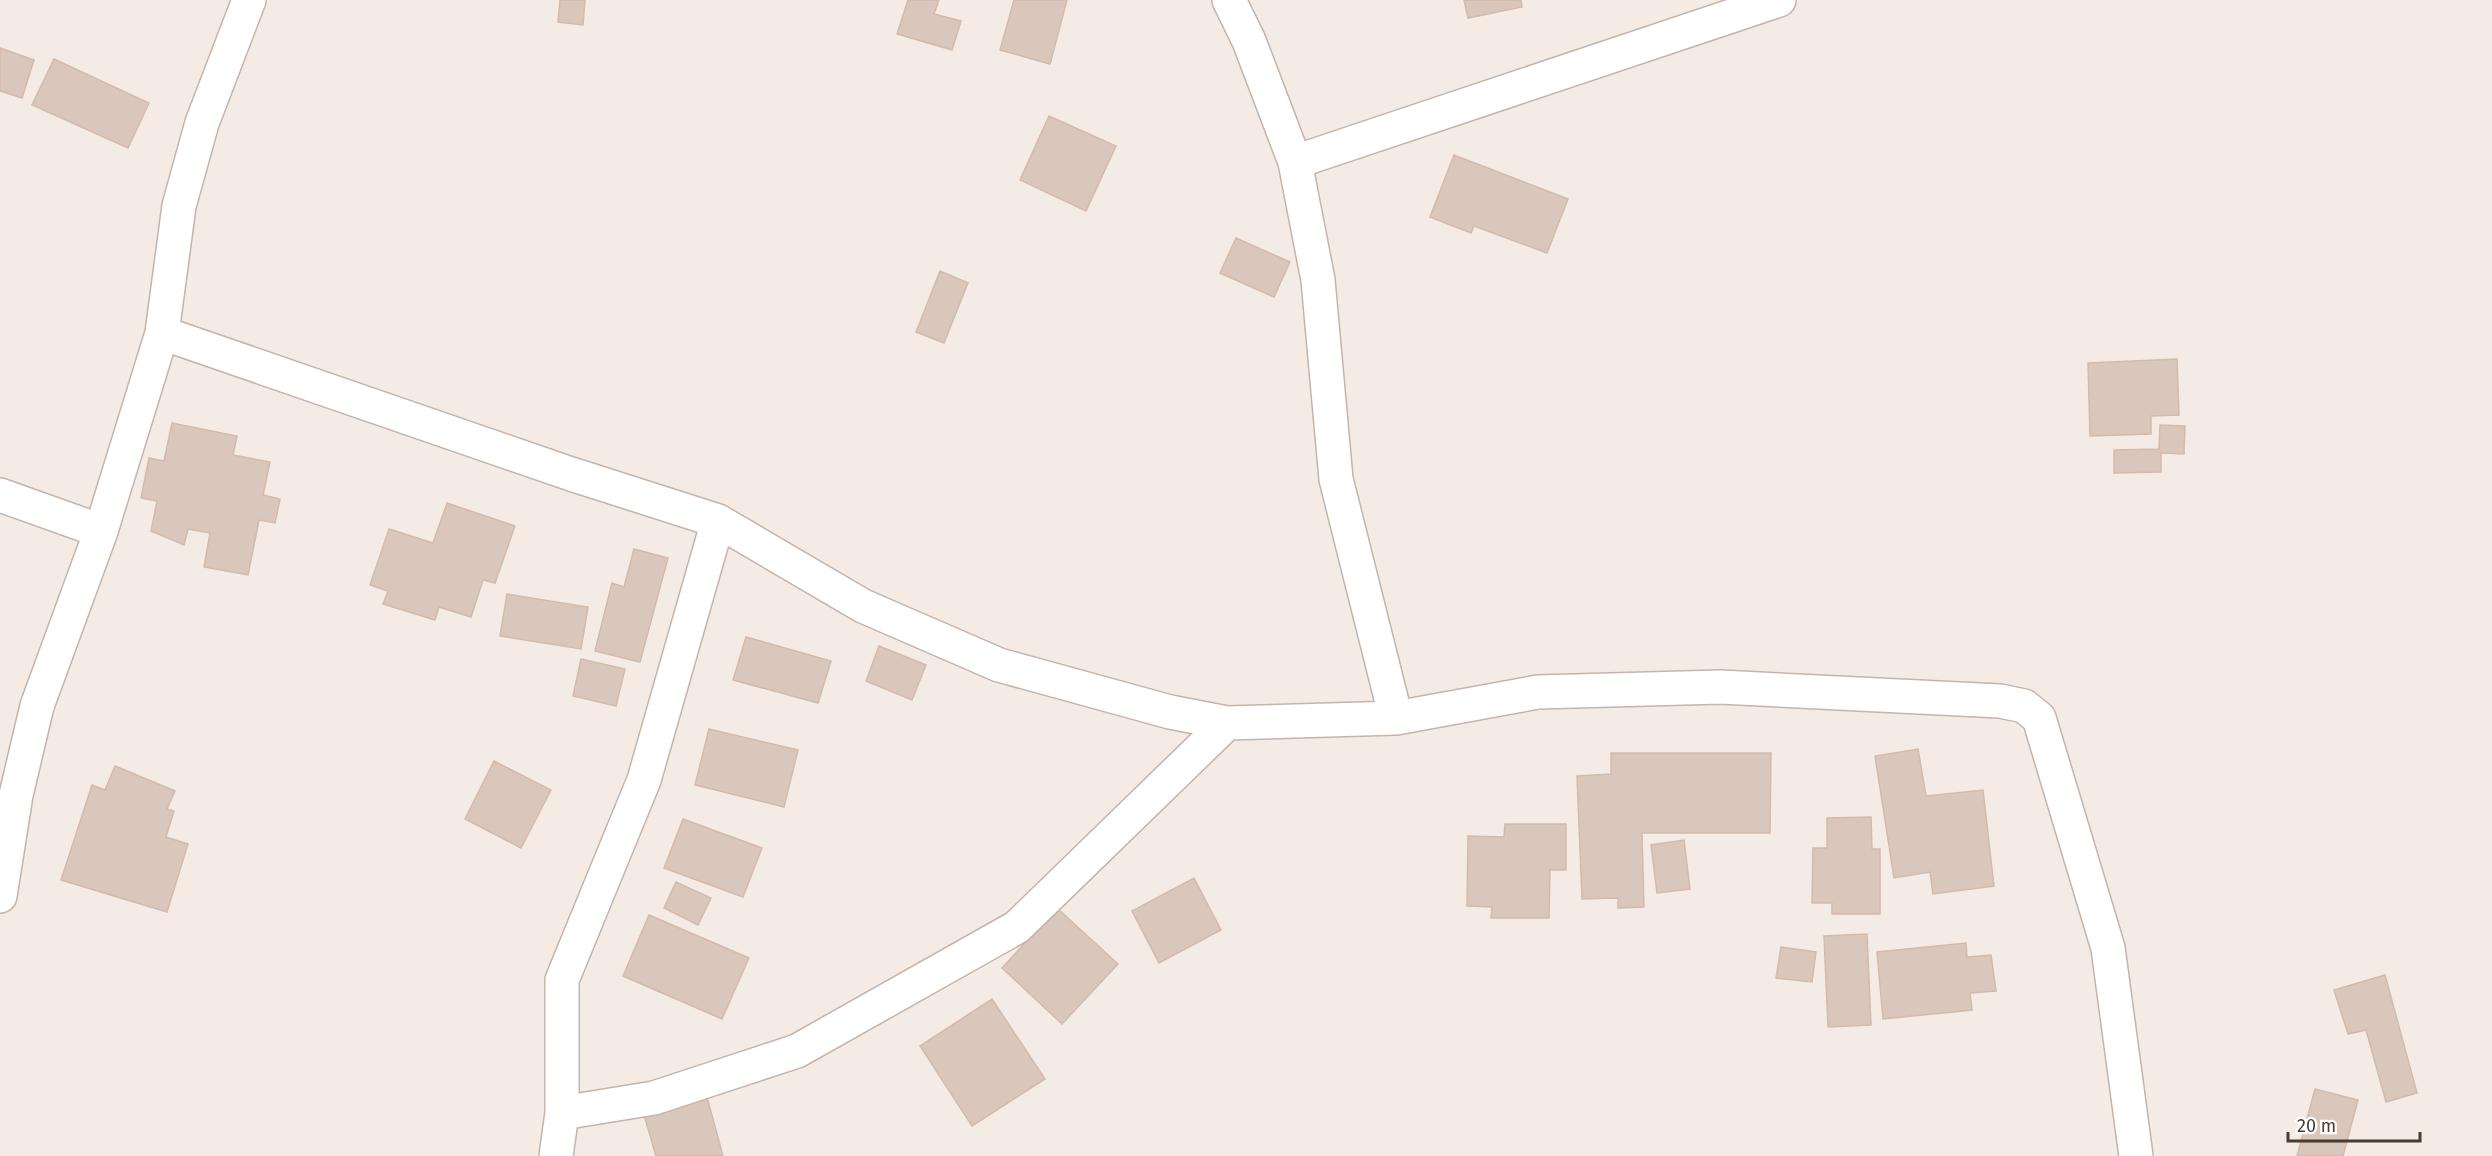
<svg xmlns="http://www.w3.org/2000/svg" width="2492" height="1156" font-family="'Fira Sans',sans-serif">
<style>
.building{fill:#dac7bb;stroke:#d3baab;stroke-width:1.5}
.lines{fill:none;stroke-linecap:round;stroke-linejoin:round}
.street-casing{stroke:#c4b4a9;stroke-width:36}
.street{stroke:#fff;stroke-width:33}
</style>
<rect width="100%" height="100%" fill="#f4ece4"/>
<path class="building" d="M560 0H585L583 25 558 22Z
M908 0H939L934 14 961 21 952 50 897 34Z
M1014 0H1067L1050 64 1000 50Z
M1464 0H1521L1522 7 1468 18Z
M0 48 34 60 22 98 0 91Z
M54 59 149 103 128 148 32 105Z
M1049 116 1116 146 1086 211 1020 180Z
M1454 155 1568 199 1547 253 1474 226 1471 233 1430 217Z
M1236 238 1290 262 1274 297 1220 273Z
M940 271 968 283 944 343 916 332Z
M2177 359 2179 415 2151 416V434L2090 436 2088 363Z
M172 423 237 436 233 455 270 462 263 495 280 499 275 523 259 520 248 575 204 567 210 533 188 529 184 545 151 531 157 501 141 498 149 458 164 461Z
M2160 425 2185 426 2184 454 2161 453V472L2114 473V450L2159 449Z
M447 503 515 526 495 583 483 580 471 617 439 607 435 620 383 604 388 591 370 585 389 529 433 543Z
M634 549 668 558 640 662 595 651 612 583 624 587Z
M507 594 588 607 581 649 500 636Z
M746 637 831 661 818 703 733 680Z
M879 646 926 665 912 700 866 681Z
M581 659 625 669 616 706 573 696Z
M709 729 798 750 784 807 695 785Z
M1918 749 1926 796 1983 790 1994 886 1933 894 1930 872 1894 878 1875 756Z
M1611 753H1771L1770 833H1642L1644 907 1618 908V898L1582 899 1577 776 1611 774Z
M494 761 551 790 521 848 465 819Z
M115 766 175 791 167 809 174 811 166 837 188 844 167 912 61 880 92 785 105 790Z
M1871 817 1872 849H1880V914H1832V903H1812L1813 848H1827V818Z
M683 819 762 848 743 897 664 868Z
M1505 824H1566V870H1550L1549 918H1491L1492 907 1467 906 1468 836 1504 837Z
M1684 840 1690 889 1657 893 1651 845Z
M1194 878 1221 930 1159 963 1132 911Z
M676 882 711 898 698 925 664 908Z
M1057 908 1118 964 1062 1024 1002 968Z
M649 915 749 958 722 1019 623 976Z
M1867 934 1871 1025 1828 1027 1824 936Z
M1966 943 1967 957 1991 955 1996 991 1970 993 1972 1010 1883 1019 1877 952Z
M1781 947 1816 952 1812 982 1776 978Z
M2385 975 2417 1093 2386 1102 2366 1030 2348 1034 2334 990Z
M992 999 1045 1079 972 1126 920 1046Z
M2315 1089 2358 1100 2343 1156H2297Z
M707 1097 723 1156H656L644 1115Z"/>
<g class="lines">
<g class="street-casing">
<path id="street" d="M1229 0 1249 41 1295 162 1318 280 1336 479 1396 718
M1295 162 1779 0
M162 333 571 474 718 521 863 606 999 665 1170 712 1227 723 1396 718 1538 692 1720 687 2000 701 2024 706 2039 718 2108 948 2136 1156
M0 495 101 531
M0 896 16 795 37 706 101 531 162 333 179 206 202 123 249 0
M562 1113 654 1098 797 1051 1017 927 1227 723
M556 1156 562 1113V980L644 780 718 521"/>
</g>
<use href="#street" class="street"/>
</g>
<path d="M2288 1132v9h132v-9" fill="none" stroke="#473b33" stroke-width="3"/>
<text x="2297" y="1132" font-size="18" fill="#473b33" stroke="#ffffff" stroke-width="4.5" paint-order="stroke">20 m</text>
</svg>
